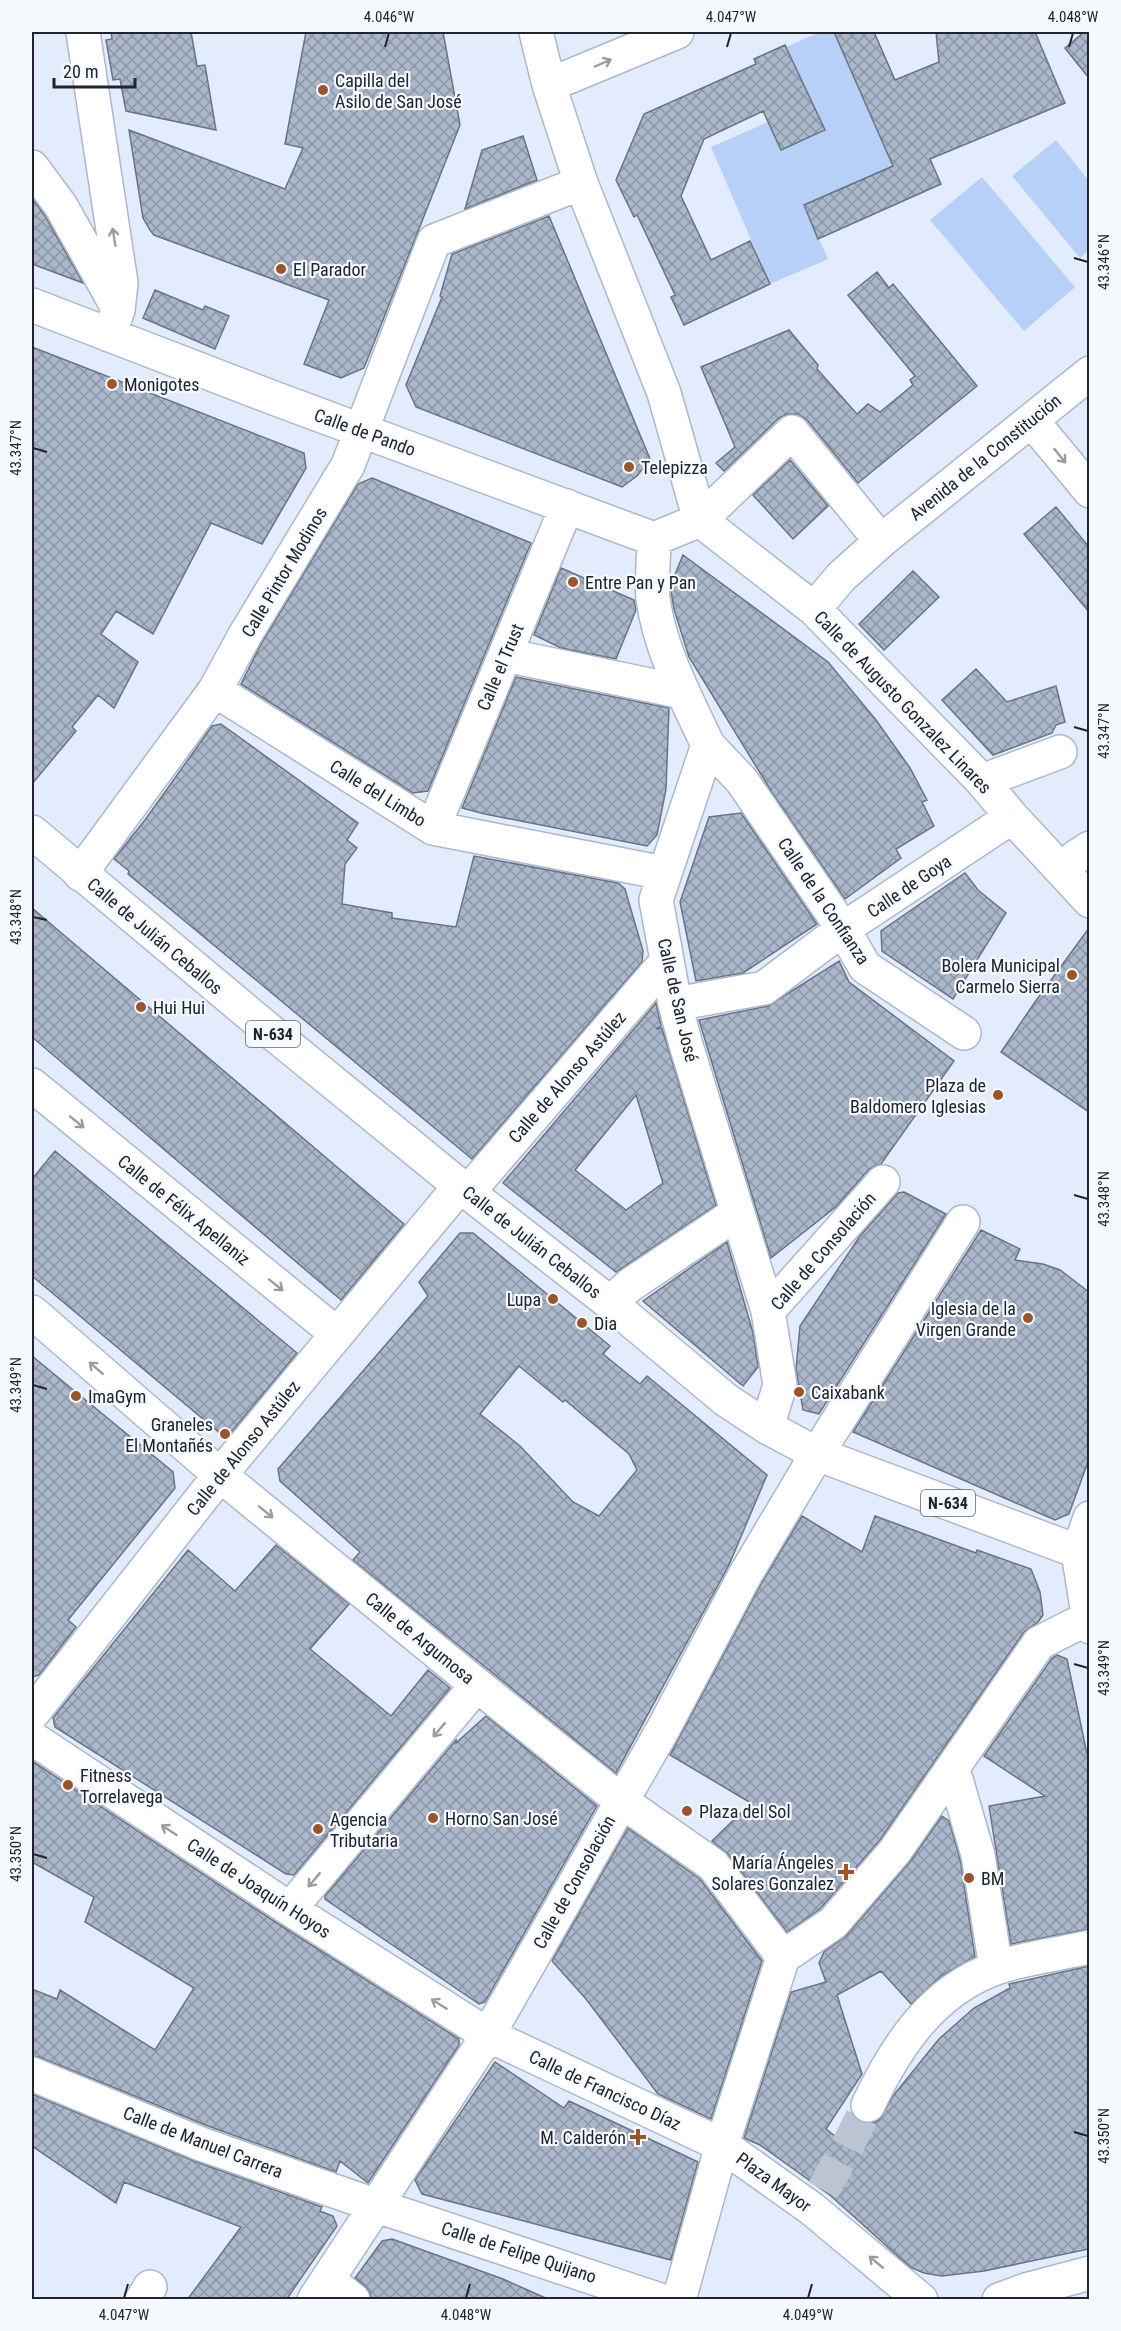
<svg xmlns="http://www.w3.org/2000/svg" width="1121" height="2331" font-family="'Roboto Condensed',sans-serif">
<style>
.pitch{fill:#b7d0f7}
.building{fill:url(#building-cross-hatch);stroke:#687485;stroke-width:1.5;fill-rule:evenodd}
.lines{fill:none;stroke-linecap:round;stroke-linejoin:round}
.minor-tunnel{stroke:#bbc4d2;stroke-width:33;stroke-dasharray:33 16;stroke-linecap:butt}
.minor-casing{stroke:#abb8cb;stroke-width:36}
.highway-casing{stroke:#abb8cb;stroke-width:36}
.minor{stroke:#fff;stroke-width:33}
.highway{stroke:#fff;stroke-width:33}
.oneway{stroke:#9b9ca0}
.ticks{fill:none;stroke:#20242c;stroke-width:2}
.poi-dot{fill:#9b552b;stroke:#f6f9fd;stroke-width:2}
.labels{text-anchor:middle;dominant-baseline:central;stroke-width:4.5;stroke-linejoin:round;paint-order:stroke}
.shield{fill:#f6f9fd;stroke:#60646b;stroke-width:1.5}
.shield-label{font-size:16px;font-weight:bold;fill:#20242c}
.poi-label{font-size:18px;fill:#20242c;stroke:#f6f9fd;text-anchor:start}
.street-label{font-size:18px;fill:#20242c;stroke:#f6f9fd}
.neatline{fill:none;stroke:#20242c;stroke-width:2}
.ticks-label{font-size:15px;text-anchor:middle;fill:#20242c}
</style>
<defs>
<pattern id="building-cross-hatch" width="8" height="8" patternUnits="userSpaceOnUse" patternTransform="scale(1.5)"><rect width="8" height="8" fill="#abb7ca"/><path d="M0 0l8 8M0 8l8-8" fill="none" stroke="#8b95a4"/></pattern>
</defs>
<rect width="100%" height="100%" fill="#e2ecfc"/>
<path class="pitch" d="M820 32H834L893 166 804 205 828 259 770 284 711 147 768 122 782 150 825 130 786 47Z
M1056 140 1089 181V250L1080 258 1012 176Z
M982 177 1075 287 1024 331 930 220Z"/>
<path class="building" d="M111 32H191L197 66 205 65 216 130 126 111 120 79 113 80 106 40 112 39Z
M306 32H443L460 125 364 368 341 378 304 364 329 300 154 235 150 230 143 218 129 130 285 189 303 148 285 144Z
M834 32H874L895 80 939 62 936 32H1035L1065 103 930 159 941 184 818 239 804 205 893 166Z
M1084 32H1089V78L1065 48Z
M785 45 825 130 781 150 763 111 704 139 681 196 711 260 750 241 770 284 684 325 671 297 675 295 637 215 634 217 616 180 644 114 756 64 754 59Z
M523 136 537 180 465 209 482 150Z
M32 198 45 216 83 283 32 264Z
M549 216 650 459 637 476 622 487 416 407 406 385 442 297 440 296 452 254Z
M877 272 889 288 893 284 977 386 858 483 807 420 798 414H787L779 418 724 471 716 463 735 447 701 367 789 330 818 365 817 369 857 414 868 404 880 412 913 385 910 380 915 376 848 295Z
M155 290 203 310 205 306 229 316 215 349 143 318Z
M32 347 304 453 306 468 262 544 211 523 153 634 116 611 101 634 138 662 114 708 98 695 72 727 76 731 32 784Z
M790 460 828 506 793 539 753 495Z
M372 478 531 543 428 791 413 793 241 684 261 644 358 484Z
M1056 507 1089 547V612L1024 534Z
M683 555 828 662 876 720 910 768 927 800 922 802 934 826 896 849 901 858 845 899 773 794 689 657 674 609 671 591V584Z
M561 568 634 600 636 610 616 659 561 648 534 635Z
M913 571 939 597 884 650 859 624Z
M976 669 1007 702 1056 686 1065 722 1056 725 1052 733 993 755 942 700Z
M516 677 669 708 666 789 657 835 647 846 485 814 462 808Z
M221 724 358 823 347 840 357 848 345 864 342 904 392 913V918L456 927 474 856 618 883 625 889 643 951 642 962 472 1159 128 874 129 871 114 859 145 820 212 726Z
M741 813 817 924 743 973 696 981 680 902 709 817Z
M965 873 978 890 1006 913 953 999 882 951 881 931Z
M32 908 404 1224 341 1300 32 1037Z
M1089 928V1112L1001 1052 1035 1002Z
M839 961 849 982 954 1061 881 1164 869 1169 837 1206 771 1258 699 1020 768 1006Z
M656 1003 661 1026 656 1029 662 1028 716 1205 616 1272 503 1183ZM636 1095 663 1183 626 1210 575 1170Z
M55 1151 297 1353 229 1435 221 1434 32 1276V1179Z
M904 1192 946 1214 819 1414 803 1410 796 1369 800 1326 860 1236 898 1193Z
M981 1230 1020 1249 1015 1260 1043 1264 1060 1270 1089 1292V1459L1069 1514 1055 1520 853 1432Z
M460 1233H473L610 1346 603 1354 640 1384 647 1376 767 1475 729 1565 616 1773 353 1560 360 1552 280 1481 278 1469 428 1296 419 1282ZM519 1366 563 1402 565 1400 629 1454 637 1470 599 1516 573 1502 520 1446 480 1414Z
M727 1242 753 1333 758 1367 743 1386 643 1301Z
M32 1356 173 1472 175 1488 68 1620 76 1627 39 1675 32 1677Z
M802 1516 862 1552 875 1516 976 1553 977 1550 1031 1569 1040 1592 1043 1615 1038 1622 1024 1632 880 1840 820 1909 787 1932 728 1854 712 1841 751 1803 670 1755 761 1584Z
M276 1545 349 1604 310 1649 391 1716 428 1670 450 1688 294 1875 286 1874 55 1727 53 1718 188 1550 235 1591Z
M1057 1655 1067 1659 1089 1763V1929L1011 1944 989 1806 1045 1796 984 1756 1052 1658Z
M486 1716 597 1806 485 2002 479 2004 325 1899V1896L456 1740V1743Z
M32 1761 280 1925 459 2039V2045L368 2183 340 2161 336 2172 208 2126 39 2057 32 2056V1989L57 1999 60 1990 155 2050 194 1988 85 1922 94 1897 32 1862Z
M942 1816 949 1821 960 1859 975 1957 941 1976 911 2004 881 1971 837 1995 862 2074 826 2129 845 2144 864 2123 870 2124 879 2120 893 2096 939 2039 974 2008 1010 1988 1009 1984 1089 1966V2249L984 2271 942 2276 924 2273 910 2267 831 2196 760 2145 744 2138 791 1992 826 1982 819 1963 824 1952 847 1935 909 1863Z
M628 1828 700 1879 762 1961 711 2119 658 2094 586 1999 552 1961Z
M495 2062 564 2108 569 2101 698 2162 671 2260 422 2194 415 2180Z
M32 2094 194 2161 322 2207 320 2211 333 2216 337 2226 286 2300H187L241 2227 124 2182 116 2203 32 2146Z
M392 2239 503 2279 550 2300H371L370 2293 365 2286 355 2278 382 2241Z"/>
<g class="lines">
<path class="minor-tunnel" d="M823 2190 846 2149 868 2105"/>
<g class="minor-casing">
<path id="minor" d="M83 32 121 283 118 310 109 335
M536 32 549 85 581 183 664 393 700 520
M549 85 677 32
M32 167 61 206 118 308
M32 305 271 397 654 539 700 520 792 432 881 541
M1032 421 1090 491
M700 520 814 609 982 781 1012 817 1090 901
M654 539C654 558 651 580 653 599 660 650 686 698 708 745L656 900 675 1004 686 1045 768 1311 780 1385 767 1427
M814 609 841 577 881 541 1090 373
M505 655 683 692
M215 690 433 828 664 873
M708 745 742 781 843 929 865 967 964 1033
M982 781 1060 752
M433 828 567 506
M1062 871 1076 857 1090 848
M80 874 215 690 245 635 348 465 434 241 581 183
M675 1004 764 988 843 929 1012 817
M32 1085 337 1334
M468 1192 667 961
M610 1303 630 1285 737 1213
M768 1311 883 1182
M32 1312 220 1475 477 1685 620 1800 713 1865 783 1957 722 2145 679 2300
M1090 1518 1078 1552 1090 1627
M32 1714 220 1475 460 1186
M32 1738 290 1909 488 2035 722 2145 812 2209 921 2300
M953 1769 978 1855 996 1968
M290 1909 477 1685
M783 1957 833 1923 895 1851 1039 1643 1088 1618
M32 2074 201 2144 377 2206 660 2300
M868 2105C896 2046 932 1991 996 1968 1024 1958 1060 1954 1090 1947
M328 2280 353 2300
M142 2300 150 2287
M314 2300 488 2035 662 1731 745 1575 817 1454 963 1222"/>
</g>
<g class="highway-casing">
<path id="highway" d="M32 832 264 1026 460 1186 610 1303 726 1400 767 1427 817 1454 1090 1556
M999 2300 1026 2290 1090 2273"/>
</g>
<use href="#minor" class="minor"/>
<use href="#highway" class="highway"/>
</g>
<defs><path id="oneway-shaft" d="M-6 0H5M1.5-3L5.5 0L1.5 3" fill="none" stroke-width="1.6" stroke-linecap="round" stroke-linejoin="round" transform="scale(1.5)"/></defs>
<g class="oneway">
<use href="#oneway-shaft" transform="translate(603 63) rotate(-23)"/>
<use href="#oneway-shaft" transform="translate(114 237) rotate(-99)"/>
<use href="#oneway-shaft" transform="translate(1060 456) rotate(51)"/>
<use href="#oneway-shaft" transform="translate(77 1122) rotate(39)"/>
<use href="#oneway-shaft" transform="translate(276 1285) rotate(39)"/>
<use href="#oneway-shaft" transform="translate(96 1368) rotate(-139)"/>
<use href="#oneway-shaft" transform="translate(266 1512) rotate(39)"/>
<use href="#oneway-shaft" transform="translate(439 1730) rotate(130)"/>
<use href="#oneway-shaft" transform="translate(169 1830) rotate(-147)"/>
<use href="#oneway-shaft" transform="translate(314 1880) rotate(130)"/>
<use href="#oneway-shaft" transform="translate(439 2004) rotate(-148)"/>
<use href="#oneway-shaft" transform="translate(876 2262) rotate(-140)"/>
</g>
<path class="ticks" d="M385 47 389 33M727 47 731 33M1069 47 1073 33M1074 258 1088 262M33 448 47 452M1074 727 1088 731M33 917 47 920M1074 1195 1088 1199M33 1385 47 1389M1074 1664 1088 1668M33 1854 47 1858M1074 2132 1088 2136M124 2298 128 2284M466 2298 470 2284M808 2298 812 2284"/>
<g class="poi-dot">
<circle cx="323" cy="90" r="6"/>
<circle cx="281" cy="269" r="6"/>
<circle cx="112" cy="384" r="6"/>
<circle cx="629" cy="467" r="6"/>
<circle cx="573" cy="582" r="6"/>
<circle cx="1072" cy="975" r="6"/>
<circle cx="141" cy="1007" r="6"/>
<circle cx="998" cy="1095" r="6"/>
<circle cx="553" cy="1299" r="6"/>
<circle cx="1028" cy="1318" r="6"/>
<circle cx="582" cy="1323" r="6"/>
<circle cx="799" cy="1392" r="6"/>
<circle cx="76" cy="1396" r="6"/>
<circle cx="225" cy="1434" r="6"/>
<circle cx="68" cy="1785" r="6"/>
<circle cx="687" cy="1811" r="6"/>
<circle cx="433" cy="1818" r="6"/>
<circle cx="318" cy="1829" r="6"/>
<path d="M843 1863h6v6h6v6h-6v6h-6v-6h-6v-6h6z"/>
<circle cx="969" cy="1878" r="6"/>
<path d="M635 2128h6v6h6v6h-6v6h-6v-6h-6v-6h6z"/>
</g>
<g class="labels">
<g class="shield">
<rect x="246" y="1021" width="54" height="26" rx="4.5"/>
<rect x="921" y="1490" width="54" height="26" rx="4.5"/>
</g>
<g class="shield-label">
<text x="273" y="1034">N-634</text>
<text x="948" y="1503">N-634</text>
</g>
<g class="poi-label">
<text x="335" y="80">Capilla del<tspan x="335" dy="21">Asilo de San José</tspan></text>
<text x="293" y="269">El Parador</text>
<text x="124" y="384">Monigotes</text>
<text x="641" y="467">Telepizza</text>
<text x="585" y="582">Entre Pan y Pan</text>
<text x="1060" y="965" text-anchor="end">Bolera Municipal<tspan x="1060" dy="21">Carmelo Sierra</tspan></text>
<text x="153" y="1007">Hui Hui</text>
<text x="986" y="1085" text-anchor="end">Plaza de<tspan x="986" dy="21">Baldomero Iglesias</tspan></text>
<text x="541" y="1299" text-anchor="end">Lupa</text>
<text x="1016" y="1308" text-anchor="end">Iglesia de la<tspan x="1016" dy="21">Virgen Grande</tspan></text>
<text x="594" y="1323">Dia</text>
<text x="811" y="1392">Caixabank</text>
<text x="88" y="1396">ImaGym</text>
<text x="213" y="1424" text-anchor="end">Graneles<tspan x="213" dy="21">El Montañés</tspan></text>
<text x="80" y="1775">Fitness<tspan x="80" dy="21">Torrelavega</tspan></text>
<text x="699" y="1811">Plaza del Sol</text>
<text x="445" y="1818">Horno San José</text>
<text x="330" y="1819">Agencia<tspan x="330" dy="21">Tributaria</tspan></text>
<text x="834" y="1862" text-anchor="end">María Ángeles<tspan x="834" dy="21">Solares Gonzalez</tspan></text>
<text x="981" y="1878">BM</text>
<text x="626" y="2137" text-anchor="end">M. Calderón</text>
</g>
<g class="street-label">
<text transform="translate(365 432) rotate(20)">Calle de Pando</text>
<text transform="translate(985 457) rotate(-39)">Avenida de la Constitución</text>
<text transform="translate(284 572) rotate(-59)">Calle Pintor Modinos</text>
<text transform="translate(500 667) rotate(-67)">Calle el Trust</text>
<text transform="translate(903 702) rotate(46)">Calle de Augusto Gonzalez Linares</text>
<text transform="translate(378 793) rotate(32)">Calle del Limbo</text>
<text transform="translate(909 886) rotate(-34)">Calle de Goya</text>
<text transform="translate(824 901) rotate(56)">Calle de la Confianza</text>
<text transform="translate(155 936) rotate(40)">Calle de Julián Ceballos</text>
<text transform="translate(678 1000) rotate(77)">Calle de San José</text>
<text transform="translate(567 1077) rotate(-49)">Calle de Alonso Astúlez</text>
<text transform="translate(184 1210) rotate(39)">Calle de Félix Apellaniz</text>
<text transform="translate(532 1242) rotate(38)">Calle de Julián Ceballos</text>
<text transform="translate(823 1251) rotate(-49)">Calle de Consolación</text>
<text transform="translate(243 1448) rotate(-51)">Calle de Alonso Astúlez</text>
<text transform="translate(420 1638) rotate(39)">Calle de Argumosa</text>
<text transform="translate(574 1882) rotate(-61)">Calle de Consolación</text>
<text transform="translate(259 1888) rotate(33)">Calle de Joaquín Hoyos</text>
<text transform="translate(605 2090) rotate(25)">Calle de Francisco Díaz</text>
<text transform="translate(203 2142) rotate(21)">Calle de Manuel Carrera</text>
<text transform="translate(774 2182) rotate(36)">Plaza Mayor</text>
<text transform="translate(519 2252) rotate(18)">Calle de Felipe Quijano</text>
</g>
</g>
<rect width="1121" height="2331" fill="none" stroke="#f6f9fd" stroke-width="66"/>
<path d="M54 78v9h81v-9" fill="none" stroke="#20242c" stroke-width="3"/>
<text x="63" y="78" font-size="18" fill="#20242c" stroke="#f6f9fd" stroke-width="4.5" paint-order="stroke">20 m</text>
<rect x="33" y="33" width="1055" height="2265" class="neatline"/>
<g class="ticks-label">
<text x="389" y="22">4.046°W</text>
<text x="731" y="22">4.047°W</text>
<text x="1073" y="22">4.048°W</text>
<text transform="translate(1104 262) rotate(-90)" y="5">43.346°N</text>
<text transform="translate(16 448) rotate(-90)" y="5">43.347°N</text>
<text transform="translate(1104 731) rotate(-90)" y="5">43.347°N</text>
<text transform="translate(16 917) rotate(-90)" y="5">43.348°N</text>
<text transform="translate(1104 1199) rotate(-90)" y="5">43.348°N</text>
<text transform="translate(16 1385) rotate(-90)" y="5">43.349°N</text>
<text transform="translate(1104 1668) rotate(-90)" y="5">43.349°N</text>
<text transform="translate(16 1854) rotate(-90)" y="5">43.350°N</text>
<text transform="translate(1104 2136) rotate(-90)" y="5">43.350°N</text>
<text x="124" y="2320">4.047°W</text>
<text x="466" y="2320">4.048°W</text>
<text x="808" y="2320">4.049°W</text>
</g>
</svg>
